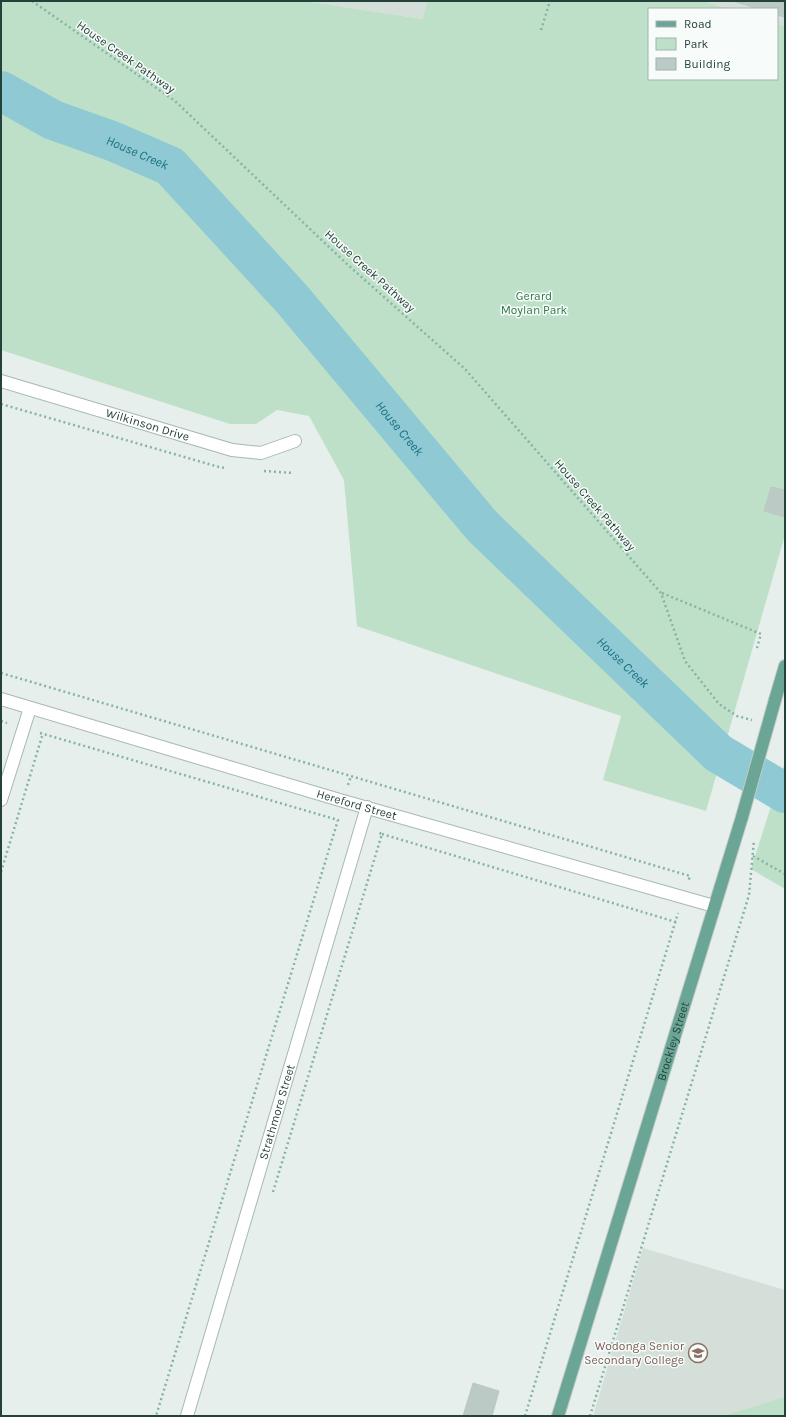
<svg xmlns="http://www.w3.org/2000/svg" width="786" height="1417" font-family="Karla,sans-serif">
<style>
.built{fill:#d4dfda}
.green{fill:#bfe0c8}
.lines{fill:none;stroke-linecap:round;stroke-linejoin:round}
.river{stroke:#8ec9d4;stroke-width:40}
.building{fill:#bbcac4;stroke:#b8c9c2}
.minor-casing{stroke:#a8b8b2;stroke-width:14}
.major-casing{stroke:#c2cac8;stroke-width:14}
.path{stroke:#86b3a5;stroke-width:2.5;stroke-dasharray:2 3;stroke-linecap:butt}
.minor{stroke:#fff;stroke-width:12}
.major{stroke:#6aa596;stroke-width:12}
.major-bridge-casing{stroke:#c2cac8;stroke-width:14;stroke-linecap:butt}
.major-bridge{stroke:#6aa596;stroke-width:12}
.labels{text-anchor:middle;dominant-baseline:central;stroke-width:3;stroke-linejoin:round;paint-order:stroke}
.street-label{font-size:12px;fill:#24423a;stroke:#f7fbf9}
.park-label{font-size:12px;fill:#2d7a4b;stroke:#f7fbf9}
.education-label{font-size:12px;fill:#785e54;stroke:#f7fbf9;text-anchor:end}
.water-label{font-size:13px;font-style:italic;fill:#1c6f80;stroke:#f7fbf9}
</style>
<rect width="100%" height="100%" fill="#e6efeb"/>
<path class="built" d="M305 1H427L424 19Z
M703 1H785V26L777 24V9H729Z
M643 1248 785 1290V1416H593Z"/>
<path class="green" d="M1 1H305L423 19 427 1H703L729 9H649V79H777V24L785 26V535L706 811 603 780 621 716 357 626 344 480 309 416 277 410 256 424H230L1 350Z
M785 762V889L751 869Z
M785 1397V1416H723Z"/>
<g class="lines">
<path class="river" id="s1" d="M1 91 53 120 112 141 170 166 292 299 482 526 718 753 785 793"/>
</g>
<path class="building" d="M733 1H785V17L777 15V9H759Z
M771 487 785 490V517L764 511Z
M473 1383 499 1391 492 1416H463Z"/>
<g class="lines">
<g class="minor-casing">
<g id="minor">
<path id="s2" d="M1 381 232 450 261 453 295 441"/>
<path id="s3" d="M1 699 343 801 714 906"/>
<path d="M1 800 30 708"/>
<path id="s4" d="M187 1416 367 807"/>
</g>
</g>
<g class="major-casing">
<g id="major">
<path d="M775 700 785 666"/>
<path id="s5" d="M558 1416 742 817"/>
</g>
</g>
<path class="path" d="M32 1 175 101 348 265 465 369 661 593 685 661 719 704 737 716 752 720
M541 30 550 1
M1 404 219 467 225 468
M264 471 293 473
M662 593 761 634 757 648
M1 673 690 876 688 882
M1 721 7 723
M40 733 338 820 156 1416
M348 785 351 776
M382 834 676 922
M753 856 785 874
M1 872 43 733
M273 1192 382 834 377 832
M525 1416 678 913
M590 1416 749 895 754 840"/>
<use href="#minor" class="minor"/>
<use href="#major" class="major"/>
<g class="major-bridge-casing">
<path id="major-bridge" d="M742 817 775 700"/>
</g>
<use href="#major-bridge" class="major-bridge"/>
</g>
<defs>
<g id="school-ring" transform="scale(1)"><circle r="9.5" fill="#f7fbf9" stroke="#8d6e63" stroke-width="1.5"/><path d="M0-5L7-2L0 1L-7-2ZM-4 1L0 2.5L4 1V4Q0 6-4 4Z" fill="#8d6e63"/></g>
</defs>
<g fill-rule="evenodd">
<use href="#school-ring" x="698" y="1353"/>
</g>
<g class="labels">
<g class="street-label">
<text transform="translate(126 57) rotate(35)">House Creek Pathway</text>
<text transform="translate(370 271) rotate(42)">House Creek Pathway</text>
<text stroke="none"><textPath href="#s2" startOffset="153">Wilkinson Drive</textPath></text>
<text transform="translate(595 505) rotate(49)">House Creek Pathway</text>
<text stroke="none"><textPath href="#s3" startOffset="371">Hereford Street</textPath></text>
<text stroke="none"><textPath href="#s5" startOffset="392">Brockley Street</textPath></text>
<text stroke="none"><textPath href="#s4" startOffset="317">Strathmore Street</textPath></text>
</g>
<g class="park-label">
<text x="534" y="296">Gerard<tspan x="534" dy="14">Moylan Park</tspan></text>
</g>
<g class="education-label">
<text x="684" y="1346">Wodonga Senior<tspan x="684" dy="14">Secondary College</tspan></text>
</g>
<g class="water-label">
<text stroke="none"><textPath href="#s1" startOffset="150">House Creek</textPath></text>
<text stroke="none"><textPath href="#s1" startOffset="534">House Creek</textPath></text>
<text stroke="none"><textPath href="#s1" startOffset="858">House Creek</textPath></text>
</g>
</g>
<rect width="786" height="1417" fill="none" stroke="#24423a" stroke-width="4"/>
<rect x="648" y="8" width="130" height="72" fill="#f7fbf9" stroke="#a3b1ad"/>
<rect x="656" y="21" width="20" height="6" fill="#6aa596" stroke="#a3b1ad"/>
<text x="684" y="28" font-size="12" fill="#24423a">Road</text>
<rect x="656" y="38" width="20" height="12" fill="#bfe0c8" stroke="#a3b1ad"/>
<text x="684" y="48" font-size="12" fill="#24423a">Park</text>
<rect x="656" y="58" width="20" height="12" fill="#bbcac4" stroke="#a3b1ad"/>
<text x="684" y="68" font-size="12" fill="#24423a">Building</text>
</svg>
